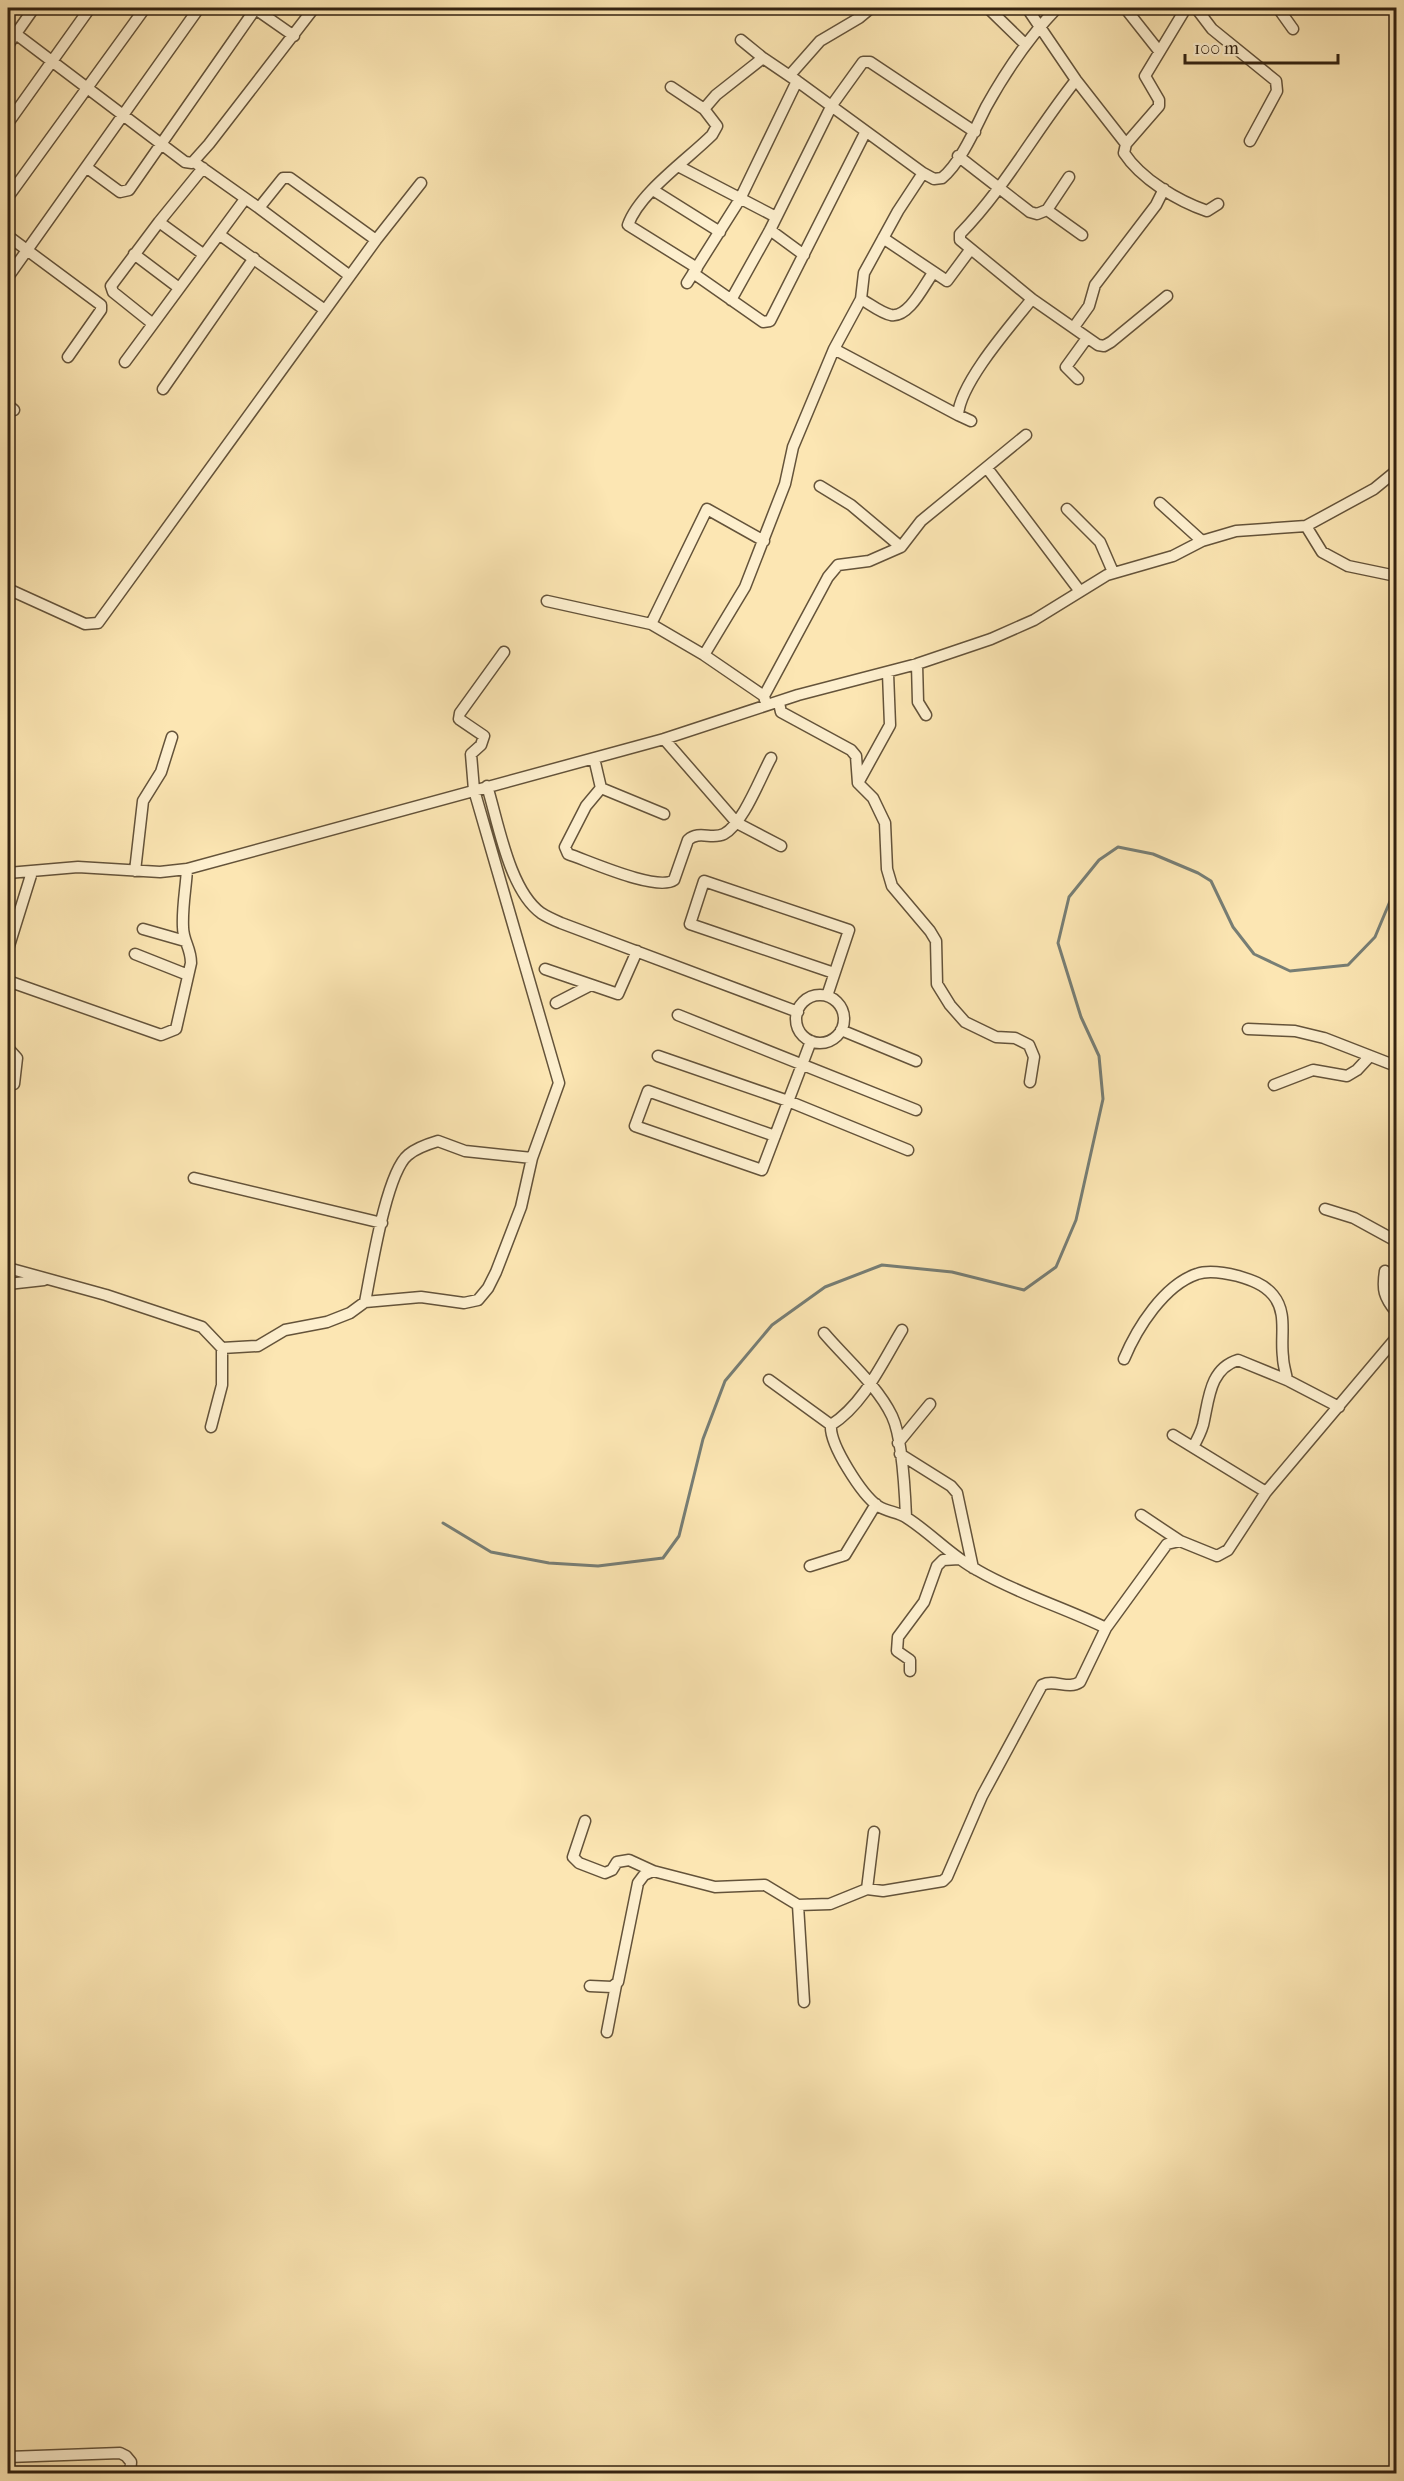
<svg xmlns="http://www.w3.org/2000/svg" width="1404" height="2481" font-family="'IM FELL French Canon',serif">
<style>
.lines{fill:none;stroke-linecap:round;stroke-linejoin:round}
.stream{stroke:#777e75;stroke-width:3}
.minor-casing{stroke:#64533a;stroke-width:13}
.minor{stroke:#fdefce;stroke-width:10}
</style>
<rect width="100%" height="100%" fill="#fce6b3"/>
<filter id="stains"><feTurbulence type="fractalNoise" baseFrequency=".00333" numOctaves="4"/><feColorMatrix values="0 0 0 0 .2 0 0 0 0 .09 0 0 0 0 .02 0 0 0 .5 -.17"/></filter>
<radialGradient id="worn" r=".72"><stop offset=".6" stop-color="#630" stop-opacity="0"/><stop offset="1" stop-color="#630" stop-opacity=".3"/></radialGradient>
<g class="lines">
<path class="stream" d="M443 1523 491 1552 549 1563 598 1566 663 1558 679 1536 703 1439 725 1381 772 1325 825 1287 882 1265 952 1272 1024 1290 1056 1267 1076 1220 1103 1099 1099 1056 1081 1017 1058 943 1069 897 1099 860 1118 847 1153 854 1198 873 1211 881 1233 927 1254 954 1290 971 1348 965 1375 937 1396 887"/>
<g class="minor-casing">
<path id="minor" d="M254 8 294 36
M988 8 1025 44
M1027 8 1076 80 1126 144
M1125 8 1159 51
M1186 8 1145 76 1159 100V106L1126 144 1124 153C1141 179 1178 201 1207 211L1218 204
M1196 8 1212 29 1276 81 1277 91 1250 141
M1278 8 1293 29
M8 28 185 162 192 163 209 144 314 8
M741 40 763 58
M8 45 34 8
M790 75 820 41 859 18 871 8
M1076 80C1036 130 1005 188 960 234V240L1032 299 1098 345 1104 346 1111 342 1167 296
M797 81 923 173 934 179 942 178C960 164 976 127 986 107 1006 71 1029 37 1057 8
M671 87 704 109 717 126 712 135C688 159 639 193 628 225L697 268
M8 123 90 8
M958 156 1030 212 1037 214 1047 210 1082 235
M194 162 259 208 283 178H290L376 240
M678 166 776 217
M86 167 120 192 129 190 256 8
M203 168 159 222 203 254
M923 173 898 211 864 273 861 299 834 349 958 415
M653 190 720 232
M8 197 145 8
M259 208 350 276
M1047 210 1069 177
M770 230 804 255
M220 235 325 310
M8 236 101 305V310L68 357
M883 238 947 281 970 250
M134 254 179 288
M693 273 763 322 770 321 865 133
M8 277 199 8
M687 283 740 199 797 81 763 58 716 95 704 109
M861 299C870 304 881 313 891 315 909 318 924 285 933 273
M731 300 770 230 832 105 863 62H870L975 132
M153 324 113 292 111 286 159 222
M1074 327 1089 306 1095 285 1156 205 1164 189
M125 362 245 199
M1078 379 1066 367 1087 338
M163 389 254 258
M8 405 14 410
M971 421 958 415C960 383 1011 325 1032 299
M987 468 1079 590
M820 486 851 505 901 547 921 521 1026 435
M1160 503 1202 541
M1067 509 1100 542 1113 572
M1306 526 1322 552 1348 566 1396 576
M8 589 85 624 98 623 376 240 421 183
M547 601 651 624 704 655 764 696
M651 624 707 509 764 541
M704 655 745 587 785 484 793 447 834 349
M917 664 918 702 926 715
M765 700 764 696 828 577 838 565 869 561 901 547
M779 703 781 712 851 750 856 756 858 783 873 798 885 823 887 869 892 886 930 931 936 941 937 984 950 1005 965 1022 996 1037 1015 1038 1029 1045 1034 1057 1030 1082
M664 739 737 823 781 846
M594 758 601 788 586 806 565 847 568 854C589 861 657 892 674 880L688 840C699 830 712 840 724 834 743 824 760 778 771 758
M858 783 890 725 888 673
M487 786C498 821 509 890 541 913 547 917 554 920 561 923L798 1012
M601 788 664 814
M135 871 143 801 161 772 172 737
M8 873 78 867 160 872 187 869 664 739 798 695 917 664 991 639 1034 620 1107 575 1173 556 1202 541 1236 531 1306 526 1374 489 1396 471
M143 929 185 941
M8 949 32 872
M135 954 188 975
M545 969 618 994 637 951
M8 981 161 1035 176 1029 191 963C191 948 183 941 183 927 182 907 186 888 187 869
M796 1019a24 24 0 1 1 48 0a24 24 0 1 1-48 0Z
M827 996 849 930 704 881 690 924 834 973
M556 1003 591 985
M678 1015 916 1110
M1248 1029 1295 1031 1324 1038 1396 1066
M841 1030 916 1061
M8 1048 17 1058 14 1084
M658 1056 788 1101 908 1150
M1274 1085 1313 1070 1347 1076 1357 1070 1370 1056
M775 1136 648 1091 635 1126 762 1170 811 1041
M194 1178 382 1223
M1325 1209 1354 1218 1396 1241
M8 1268 106 1295 202 1327 222 1348 258 1346 285 1330 327 1322 350 1313 365 1302 421 1297 464 1303 478 1300 488 1288 496 1272 521 1207 532 1158 559 1083 474 790 471 754 481 745 484 736 459 719 460 713 504 652
M1385 1271C1382 1290 1384 1297 1396 1312
M8 1284 44 1280
M365 1302C371 1272 386 1173 408 1155 416 1148 428 1144 438 1141L465 1151 532 1158
M902 1330C882 1363 864 1404 831 1425 829 1444 862 1495 878 1506 887 1512 899 1512 907 1518 932 1534 951 1556 977 1570 1018 1594 1063 1607 1106 1628
M824 1333C846 1359 877 1385 892 1416 902 1437 905 1492 906 1517
M1124 1359C1137 1328 1164 1285 1197 1274 1208 1270 1226 1273 1238 1276 1251 1280 1264 1284 1273 1295 1288 1313 1280 1336 1283 1357 1283 1365 1286 1372 1287 1380
M769 1380 831 1425
M211 1427 222 1385V1348
M1173 1435 1266 1492
M898 1443 930 1404
M1193 1447C1197 1440 1201 1432 1203 1425 1209 1400 1209 1369 1238 1360L1287 1380 1339 1407
M900 1454 951 1486 957 1493 973 1568
M1141 1515 1180 1541
M810 1566 845 1555 876 1504
M910 1671V1660L897 1651 898 1637 924 1602 937 1566 943 1560 959 1559
M585 1821 573 1857 579 1863 605 1873 612 1870 617 1862 629 1860 653 1871
M867 1889 874 1832
M798 1905 804 2002
M590 1986 612 1987 618 1982 638 1883 644 1875 653 1871 715 1887 765 1885 798 1905 830 1904 867 1889 883 1891 943 1881 947 1877 982 1796 1042 1685C1055 1679 1068 1690 1080 1682L1106 1628 1167 1544 1180 1541 1217 1556 1228 1550 1266 1492 1396 1338
M607 2032 616 1985
M8 2457 120 2453 126 2456 131 2462 130 2474"/>
</g>
<use href="#minor" class="minor"/>
</g>
<rect width="1404" height="2481" fill="none" stroke="#fce6b3" stroke-width="30"/>
<rect x="9" y="9" width="1386" height="2463" fill="none" stroke="#322211" stroke-width="3"/>
<rect x="15" y="15" width="1374" height="2451" fill="none" stroke="#322211" stroke-width="1.5"/>
<path d="M1185 54v9h153v-9" fill="none" stroke="#322211" stroke-width="3"/>
<text x="1194" y="54" font-size="18" fill="#322211" stroke="#fdefce" stroke-width="4.5" paint-order="stroke">100 m</text>
<rect width="100%" height="100%" filter="url(#stains)"/>
<rect width="100%" height="100%" fill="url(#worn)"/>
</svg>
